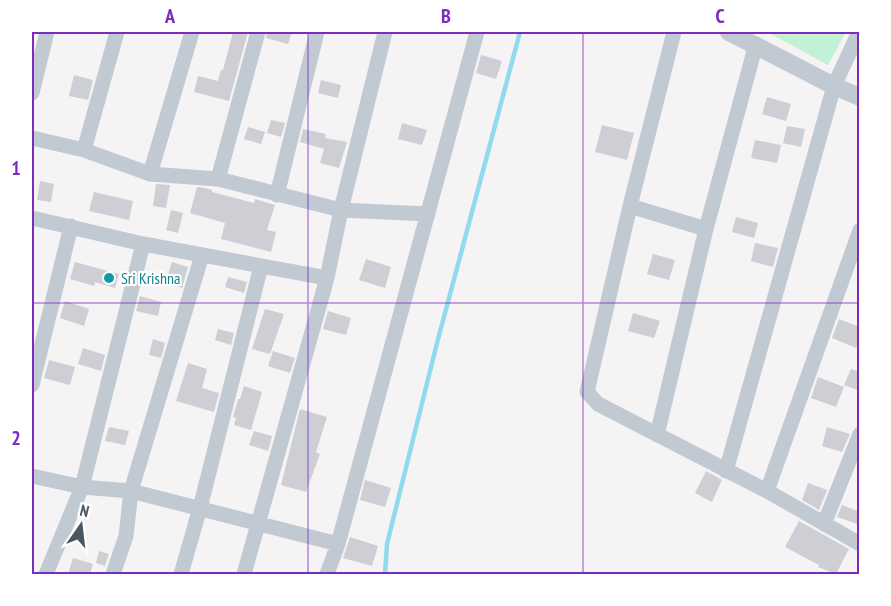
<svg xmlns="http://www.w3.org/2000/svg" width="891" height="606" font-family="'PT Sans Narrow',sans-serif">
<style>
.green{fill:#c3f1d5}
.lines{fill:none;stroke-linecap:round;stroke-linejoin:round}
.stream{stroke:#90daee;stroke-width:4.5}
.building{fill:#cdcfd5}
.minor{stroke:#c1cad2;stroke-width:15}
.tertiary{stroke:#c1cad2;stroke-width:18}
.grid{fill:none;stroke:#7b2cbf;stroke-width:1.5;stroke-opacity:0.55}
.culture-dot{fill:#0f9aa8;stroke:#fff;stroke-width:2}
.labels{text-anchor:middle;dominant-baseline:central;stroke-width:4.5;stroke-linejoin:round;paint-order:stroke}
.culture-label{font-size:16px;fill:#0d838f;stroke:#fff;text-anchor:start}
.neatline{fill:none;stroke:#7b2cbf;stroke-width:2}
.grid-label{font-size:20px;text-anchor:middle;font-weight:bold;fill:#7b2cbf}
</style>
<rect width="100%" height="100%" fill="#f5f3f3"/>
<path class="green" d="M767 32H846L828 65Z"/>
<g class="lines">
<path class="stream" d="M385 574 387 544 437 343 520 32"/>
</g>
<path class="building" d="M233 32H248L229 101 194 92 198 76 218 81 221 70H223Z
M267 32H292L288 44 266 38Z
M481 55 502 61 496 79 476 73Z
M74 75 93 80 88 100 69 96Z
M321 80 341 85 338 98 318 93Z
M767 97 791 104 786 121 762 114Z
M271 120 285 123 281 137 267 133Z
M402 123 427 130 422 145 398 139Z
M602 125 634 133 627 160 595 152Z
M787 126 805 129 801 147 783 143Z
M248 127 265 132 261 144 244 139Z
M303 129 326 134 325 138 347 142 339 168 320 163 324 149 300 142Z
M755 140 781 145 777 163 751 158Z
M40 181 54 184 51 202 37 200Z
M156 184 170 185 166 208 153 206Z
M197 187 205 188 212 190V192L254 203 255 199 275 205 267 230 276 232 271 252 221 239 225 223 190 213Z
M94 192 133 201 129 220 89 211Z
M171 210 183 213 178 233 166 230Z
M736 217 758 223 754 238 732 232Z
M755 243 778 248 773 267 751 261Z
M653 254 675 260 669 280 647 274Z
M366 259 391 267 385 288 359 280Z
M75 262 119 274 115 288 95 282 94 286 70 279Z
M172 262 188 267 182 288 165 284Z
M228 277 247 282 244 293 225 287Z
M140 296 161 302 158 316 136 311Z
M65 301 89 309 84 326 60 318Z
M265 309 284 314 270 354 252 349Z
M328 311 351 318 346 335 323 329Z
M633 313 660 321 654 338 628 331Z
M839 319 860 327V339L856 348 832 338Z
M218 329 234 333 231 345 215 340Z
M153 339 165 343 161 358 149 355Z
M83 348 105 355 101 371 78 364Z
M273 351 295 358 290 373 268 366Z
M49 360 75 367 70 385 44 378Z
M188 363 207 369 202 388 219 393 214 412 176 401Z
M851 369 860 372V391L844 385Z
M818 377 844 387 836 407 811 398Z
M244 386 262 392 251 430 234 425 236 418 233 417 238 399H240Z
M300 409 327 417 316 452 320 454 306 492 281 485Z
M109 427 129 431 125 445 105 441Z
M827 427 850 434 842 452 822 446Z
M254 431 272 436 268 451 249 445Z
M706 471 722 480 712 502 695 493Z
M365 480 391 488 385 507 360 500Z
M808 483 827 490 819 510 802 500Z
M842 505 860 512V525L837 517Z
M799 521 849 549 836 574 818 567 819 565 785 547Z
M350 537 378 546 372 566 343 558Z
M99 551 109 554 105 566 96 563Z
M73 558 93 564 90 574H68Z"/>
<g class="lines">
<path class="minor" d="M674 32 630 206 587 392 598 404 767 491 860 544
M32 93 47 32
M32 138 84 150 150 174 218 179 341 210 428 214
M84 150 117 32
M150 174 192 32
M218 179 258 32
M277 195 317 32
M630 206 706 229
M32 218 143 244 327 278
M32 385 71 226
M657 435 706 229 756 44
M726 471 834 86 859 32
M32 476 82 487 143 244
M767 491 860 230
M824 524 860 434
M46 574 82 487 131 491 338 544
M113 574 126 536 131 491 202 255
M181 574 200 508 261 266
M244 574 327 278 341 210 385 32
M327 574 338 544 477 32"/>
<path class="tertiary" d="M729 32 834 86 860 97"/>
</g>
<path class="grid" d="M308 32V574M583 32V574M32 303H860"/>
<circle class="culture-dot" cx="109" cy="278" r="6"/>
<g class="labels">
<g class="culture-label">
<text x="121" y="278">Sri Krishna</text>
</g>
</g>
<rect width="891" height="606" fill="none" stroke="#ffffff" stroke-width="66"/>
<g transform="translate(81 525) rotate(14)" stroke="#ffffff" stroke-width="4.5" paint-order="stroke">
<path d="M0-4.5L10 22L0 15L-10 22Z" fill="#4a5661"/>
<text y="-9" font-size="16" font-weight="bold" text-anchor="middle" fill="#4a5661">N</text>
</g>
<rect x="33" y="33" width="825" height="540" class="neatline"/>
<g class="grid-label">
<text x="170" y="23">A</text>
<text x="446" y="23">B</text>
<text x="720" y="23">C</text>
<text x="16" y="175">1</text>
<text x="16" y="445">2</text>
</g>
</svg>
